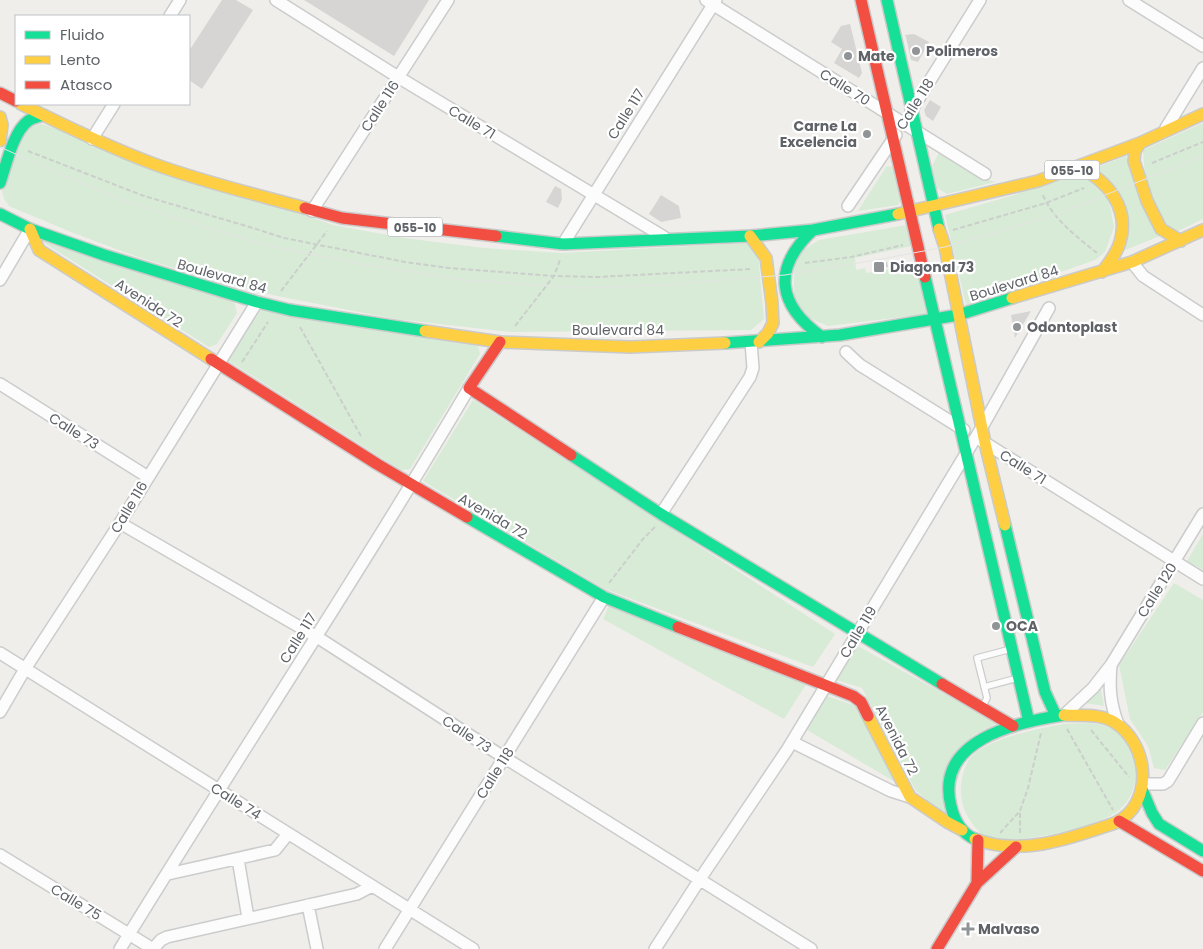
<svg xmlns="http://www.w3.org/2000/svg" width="1203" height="949" font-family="Poppins,sans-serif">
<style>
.green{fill:#d8ebd6}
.building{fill:#d6d5d3}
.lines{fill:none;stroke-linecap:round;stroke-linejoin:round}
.lane-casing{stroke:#cbcccc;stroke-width:8}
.street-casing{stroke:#cbcccc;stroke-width:14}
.fast-casing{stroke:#cacacb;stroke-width:14}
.slow-casing{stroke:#cacacb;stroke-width:14}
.jam-casing{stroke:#cacacb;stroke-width:14}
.path{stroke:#cacfcc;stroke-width:2;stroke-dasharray:5 2.5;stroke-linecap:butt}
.lane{stroke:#fdfcfc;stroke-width:5.5}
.street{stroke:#fdfcfc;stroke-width:11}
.fast{stroke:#16e098;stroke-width:11}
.slow{stroke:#ffcf43;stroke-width:11}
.jam{stroke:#f24e42;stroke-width:11}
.tram{stroke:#e4e4e4;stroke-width:1}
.poi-dot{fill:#919496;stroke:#fff;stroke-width:2}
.labels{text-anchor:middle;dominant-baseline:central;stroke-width:4.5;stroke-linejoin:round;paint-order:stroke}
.shield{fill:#fff;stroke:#8f9295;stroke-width:1}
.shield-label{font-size:12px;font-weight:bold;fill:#5f6368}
.poi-label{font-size:14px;font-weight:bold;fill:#5f6368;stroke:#fff;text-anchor:start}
.street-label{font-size:14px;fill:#5f6368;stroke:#fff}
</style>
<rect width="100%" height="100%" fill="#efeeea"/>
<path class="green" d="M1203 123V219L1178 231H1169L1146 192 1143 150Z
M42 124 333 225 404 238 484 248 562 253 746 243 758 254 764 319 751 330 510 332 395 319 277 296 206 278 135 256 71 232 9 206 4 199 2 191 27 128Z
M939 153 983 178 995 182 947 194 937 188 932 166Z
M1126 156 1160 236 1125 250 1098 167Z
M892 166 903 195 898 205 858 211 886 167Z
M1072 174 1094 181 1109 200 1114 227 1105 252 1095 260 966 305 945 215 1014 195Z
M907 225 911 246 855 258 856 270 865 268 866 273 916 265 926 314 828 326 809 318 794 298V263L803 250 819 240Z
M38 239 234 301 237 313 217 344 209 347Z
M263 310 478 346 480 354 410 469 401 470 229 361 228 355 255 313Z
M473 400 835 634 813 667 605 589 423 481Z
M1203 534V570L1187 561Z
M1174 583 1203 600V712L1165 770 1154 768 1148 746 1130 719 1119 665Z
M609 605 807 683 784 719 603 619Z
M854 644 997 723 972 736 946 815 916 791 862 688 830 678Z
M1099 679 1104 706 1079 702Z
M824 695 856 706 897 783 802 727Z
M1063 724C1075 724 1090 722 1102 725 1140 736 1148 791 1115 813 1111 816 1105 818 1101 820 1065 836 1027 838 989 842 973 826 959 811 961 786 962 775 965 763 973 755 994 737 1037 729 1063 724Z"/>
<path class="building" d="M222 0H236L253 10 202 89 189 80V51Z
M304 0H429L394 56Z
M850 24 862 73 859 78 834 63 842 49 831 42 841 26Z
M914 34 929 42 918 62 911 60 906 37 905 35Z
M930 100 941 107 933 121 926 116 924 110Z
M555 186 561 189 562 199 558 208 546 202Z
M661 195 679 206 681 218 661 222 649 214Z
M1031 311 1015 338 1011 315Z"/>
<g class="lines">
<g class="lane-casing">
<path id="lane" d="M984 687 1018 678
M983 706 987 698 977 658 1011 649"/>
</g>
<g class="street-casing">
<path id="street" d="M276 0 398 77 664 237
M706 0 985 174
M1129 0 1203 46
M170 16 180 0
M911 111 980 0
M1166 128 1203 68
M92 139 114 104
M848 206 896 135
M312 211 448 0
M563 244 716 0
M1132 262 1143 276 1203 315
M0 280 30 229
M846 352 860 365 964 430
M0 384 148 477
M982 441 1203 579
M661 514 750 377 753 368 751 342
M120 523 317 637 505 758 811 949
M0 653 473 949
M1111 665C1109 687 1110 703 1118 724
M0 712 25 669 120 523 257 302
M1064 715 1093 688 1111 665 1203 514
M792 742 891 791 910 797
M1143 784H1163L1168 781 1203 723
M0 855 153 949
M238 859 248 918
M168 874 275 850 288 834
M308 905 317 949
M120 949C235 761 357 578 469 388
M153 949 161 940 167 937 357 894 372 886
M385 949 604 597
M655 949 700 879 787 750 982 427 1049 308"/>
</g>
<g class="fast-casing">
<path id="fast" d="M887 0 939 229
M0 183C6 166 13 132 28 121 32 118 38 117 43 115
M0 214 30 229 104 255 257 302 290 310 425 331
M813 230C772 268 777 305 822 337
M496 236 563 244 750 236 813 230 898 214
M925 277 1029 722
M725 343 840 335 958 315 1012 298
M571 455 661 514 942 684
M467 517 604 597 678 627
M1005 525 1045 692 1056 716
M1142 789 1152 813 1159 824 1203 851
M975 839C962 834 954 820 951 806 934 740 1017 722 1064 715"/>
</g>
<g class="slow-casing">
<path id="slow" d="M21 104C65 126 108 147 154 164 203 182 254 194 305 208
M0 117 2 125 0 141
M1140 143 1135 151 1134 161 1147 201 1161 229 1181 241
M1079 167C1108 181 1130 208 1120 242 1117 253 1109 263 1102 272
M898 214 1038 181 1140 143 1203 114
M30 229 39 250 211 359
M939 229 945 247 985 443 1005 525
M750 236 766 258 772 303 773 323 768 333 759 342
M1012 298 1132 262 1203 230
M425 331 500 342 630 347 725 343
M868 716 910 797 947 822 962 830
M975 839C1021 857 1071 838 1115 823 1155 804 1149 743 1114 722 1099 713 1080 716 1064 715"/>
</g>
<g class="jam-casing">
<path id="jam" d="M861 0 925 277
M0 93 16 101
M305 208 342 218 496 236
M500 342 469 388 571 455
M211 359 377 464 467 517
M678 627 853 696 861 702 868 716
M942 684 1013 726
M1119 821 1203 871
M977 883 978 840
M937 949 977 883 1016 847"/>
</g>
<path class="path" d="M28 151 144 196 253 228 284 238 405 262 449 268 554 276 598 277 750 269
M1152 163 1203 142
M1043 195C1052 218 1078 238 1097 253
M953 230 1046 203 1084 188
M886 262 887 267 909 263
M805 263 851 257 903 245
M281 291 327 231
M515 326 554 276 560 260
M300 327 362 438
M242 362 268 322
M609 583 643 539 655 527
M1067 729 1113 810
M1091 730 1129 777
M1000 833 1020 811 1028 788 1041 733
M1020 833V811"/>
<use href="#lane" class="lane"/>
<use href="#street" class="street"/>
<use href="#fast" class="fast"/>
<use href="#slow" class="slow"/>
<use href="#jam" class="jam"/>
<path class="tram" d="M0 147 60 174 125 201 220 232 272 246 366 265 465 280 585 288 661 285 785 275 876 260 945 247 1055 215 1203 156"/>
</g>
<g class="poi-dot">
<circle cx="916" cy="51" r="5"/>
<circle cx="848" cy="56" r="5"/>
<circle cx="867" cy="134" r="5"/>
<rect x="873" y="261" width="12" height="12" rx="2.5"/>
<circle cx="1017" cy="327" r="5"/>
<circle cx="996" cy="626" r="5"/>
<path d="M965.5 921.5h5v5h5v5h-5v5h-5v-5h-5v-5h5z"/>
</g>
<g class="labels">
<g class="shield">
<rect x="1044.5" y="160.5" width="55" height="19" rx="4"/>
<rect x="387.5" y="217.5" width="55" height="19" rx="4"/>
</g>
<g class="shield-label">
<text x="1072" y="170">055-10</text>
<text x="415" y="227">055-10</text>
</g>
<g class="poi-label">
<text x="926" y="51">Polimeros</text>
<text x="858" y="56">Mate</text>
<text x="857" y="126" text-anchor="end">Carne La<tspan x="857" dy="16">Excelencia</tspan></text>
<text x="890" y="267">Diagonal 73</text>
<text x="1027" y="327">Odontoplast</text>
<text x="1006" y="626">OCA</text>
<text x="978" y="929">Malvaso</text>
</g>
<g class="street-label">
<text transform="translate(845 87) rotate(32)">Calle 70</text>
<text transform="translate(915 104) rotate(-58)">Calle 118</text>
<text transform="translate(380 106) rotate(-57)">Calle 116</text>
<text transform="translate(626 114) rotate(-58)">Calle 117</text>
<text transform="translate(472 122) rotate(31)">Calle 71</text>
<text transform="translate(222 276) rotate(16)">Boulevard 84</text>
<text transform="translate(1014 283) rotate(-17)">Boulevard 84</text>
<text transform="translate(149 303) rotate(33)">Avenida 72</text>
<text x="618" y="330">Boulevard 84</text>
<text transform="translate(74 431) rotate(32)">Calle 73</text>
<text transform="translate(1023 467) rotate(32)">Calle 71</text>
<text transform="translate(129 507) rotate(-59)">Calle 116</text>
<text transform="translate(493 516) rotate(30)">Avenida 72</text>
<text transform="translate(1157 590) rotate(-58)">Calle 120</text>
<text transform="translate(858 632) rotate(-59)">Calle 119</text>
<text transform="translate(298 638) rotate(-58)">Calle 117</text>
<text transform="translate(467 734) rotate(33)">Calle 73</text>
<text transform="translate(897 740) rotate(63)">Avenida 72</text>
<text transform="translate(495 773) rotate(-58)">Calle 118</text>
<text transform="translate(236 801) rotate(32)">Calle 74</text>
<text transform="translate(76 902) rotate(31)">Calle 75</text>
</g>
</g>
<rect x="15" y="15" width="175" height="90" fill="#ffffff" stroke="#bfc1c3"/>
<rect x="25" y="31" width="25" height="8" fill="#16e098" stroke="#bfc1c3"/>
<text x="60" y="40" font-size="15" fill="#5f6368">Fluido</text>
<rect x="25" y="56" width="25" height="8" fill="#ffcf43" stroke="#bfc1c3"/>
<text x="60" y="65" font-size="15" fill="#5f6368">Lento</text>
<rect x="25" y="81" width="25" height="8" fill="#f24e42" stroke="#bfc1c3"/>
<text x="60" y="90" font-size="15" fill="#5f6368">Atasco</text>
</svg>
